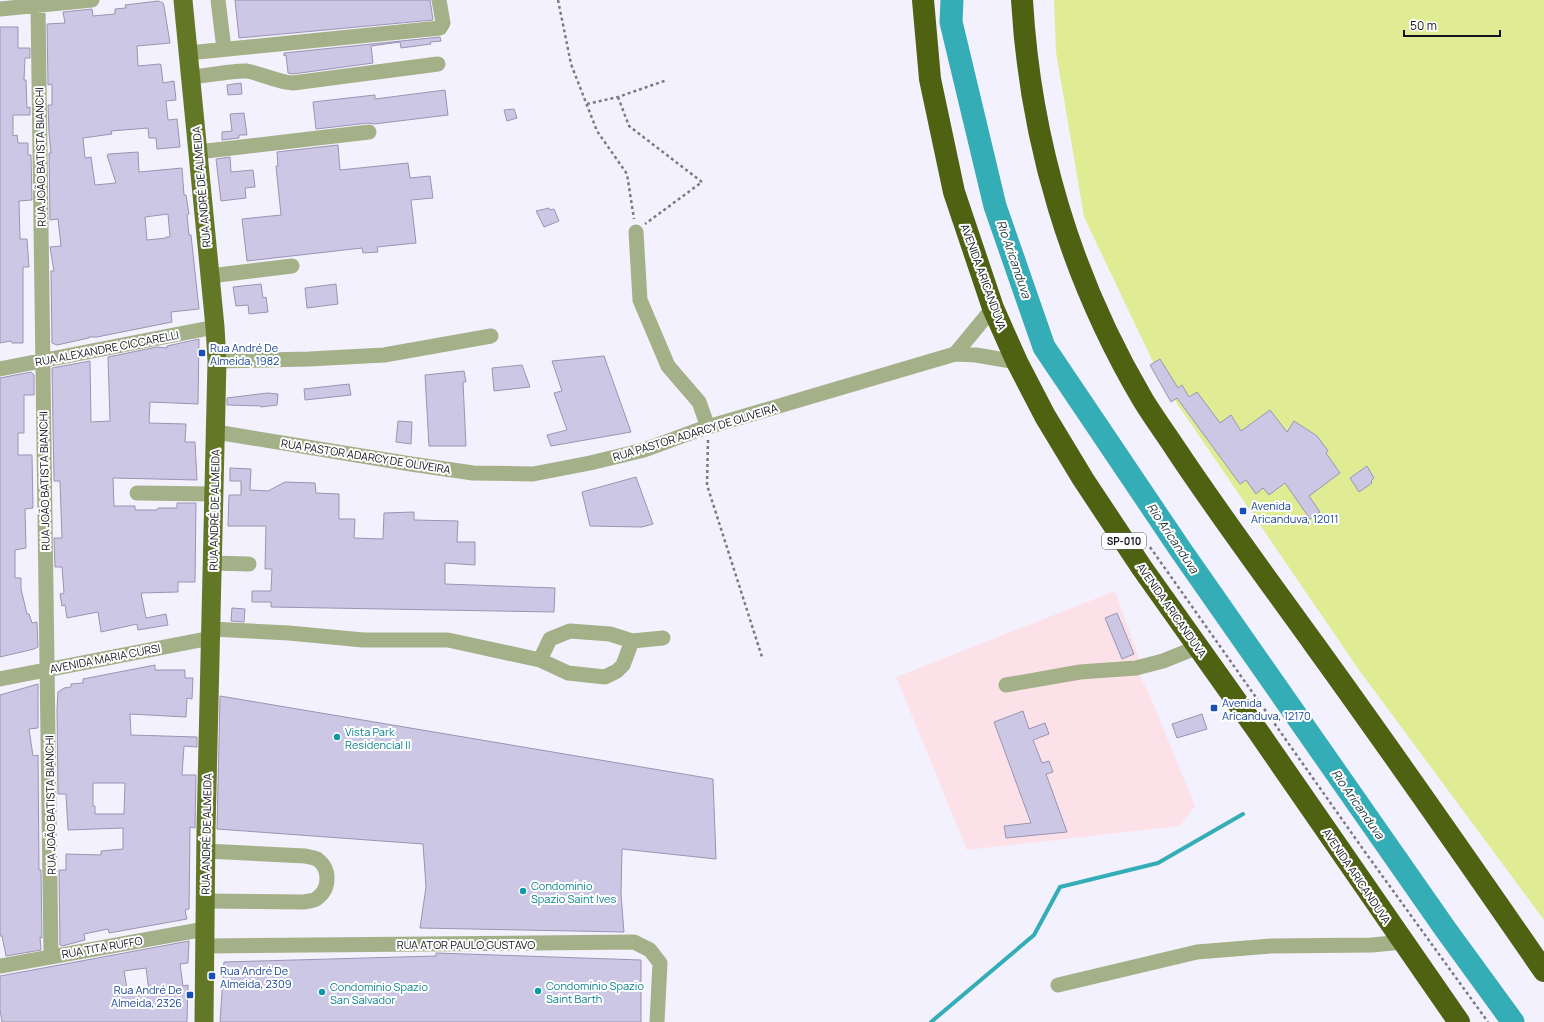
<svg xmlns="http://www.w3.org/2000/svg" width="1544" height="1022" font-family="Manrope,sans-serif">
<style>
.industrial{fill:#fce2e8}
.green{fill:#dfec94}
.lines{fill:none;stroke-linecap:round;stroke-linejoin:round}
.stream{stroke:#34adb6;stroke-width:4}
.river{stroke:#34adb6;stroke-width:23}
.building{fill:#cdc7e6;stroke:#9a94b1;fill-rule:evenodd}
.path{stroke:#7b7984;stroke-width:2.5;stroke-dasharray:3 3;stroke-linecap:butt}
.minor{stroke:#a4b188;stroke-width:15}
.major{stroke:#637826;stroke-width:19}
.highway{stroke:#4f6212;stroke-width:22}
.transit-dot{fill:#1a4fb4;stroke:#fff;stroke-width:1.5}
.culture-dot{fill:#0f9aa8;stroke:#fff;stroke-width:1.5}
.labels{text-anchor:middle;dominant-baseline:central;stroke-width:4;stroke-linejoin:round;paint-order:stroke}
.shield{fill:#fff;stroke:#5a585f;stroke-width:1}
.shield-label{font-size:10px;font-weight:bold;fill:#13111b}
.street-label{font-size:11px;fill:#13111b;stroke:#fff}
.transit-label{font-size:11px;fill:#164399;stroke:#fff;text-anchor:start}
.culture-label{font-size:11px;fill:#0d838f;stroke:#fff;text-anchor:start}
.water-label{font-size:12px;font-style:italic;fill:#1a3336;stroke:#fff}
</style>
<rect width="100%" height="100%" fill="#f4f1fe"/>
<path class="industrial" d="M1115 591 1139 658 1136 668 1151 698 1195 806 1180 826 967 850 896 677Z"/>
<path class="green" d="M1054 0H1544V920L1359 670 1163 383 1084 217 1056 52Z"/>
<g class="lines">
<path class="stream" d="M931 1022 1034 935 1060 887 1158 863 1243 814"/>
<path class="river" d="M952 0 951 22 995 206 1044 347 1180 549 1446 930 1513 1022"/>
</g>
<path class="building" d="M235 0H430L433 20 239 38Z
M158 1 163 3 164 6 170 43 137 46 138 66 160 64 161 65 163 83 174 81 176 100 166 101 168 120 177 119 180 147 157 149 156 138H149L148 128 111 131 112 134 83 138 85 158 91 157 95 185 116 183 107 155 109 154 138 152 139 172 182 168 184 195H186L189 214 187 215 189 235H191L199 309 171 312 172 322 97 337H89V338L57 345 52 343 51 271H54L50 247 61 246 58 219 50 220 49 153H51L49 133 48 105H52V84L48 85 47 24 65 23 63 12 92 9 93 16 115 14V9L126 8 125 5ZM168 214 170 237H166V238L147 240 145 217Z
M0 27H18V48H30V58H25L24 80H26L27 108 30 107V115H13V136L17 135 18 143H28V155H31L32 200 19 201 20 239H27L29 267H23V343H12L11 341 0 343Z
M440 37 441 41 430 42 431 44 401 48 400 42 371 46 373 63 293 74 288 73 286 55 284 56V53Z
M241 83 242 94 228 95 227 85Z
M445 90 448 115 374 124 368 123 316 129 313 102 375 95V99Z
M514 109 517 118 507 121 504 110Z
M244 113 247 135H239V138L222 140V132L232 131 230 114Z
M338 145 340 170 408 163 410 178 430 176 433 198 411 200 416 243 377 247 378 252 363 253 362 248 247 261 242 219 281 215 276 166H278L277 152Z
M230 157 231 172 253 170 255 187 245 188 246 198 221 201 216 159Z
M549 208 550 210 554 209 559 221 544 227 536 211Z
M261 284 263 298 266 297 268 312 249 314 248 305 236 306 233 287Z
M336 284 338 304 307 308 305 288Z
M199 339 198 404 150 402 149 423 186 424 185 442H195L197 480 113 478 114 506H135V510H157L158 508H177V503H196L195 582H178V592L141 593 146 618 166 614 168 625 138 630 137 624 101 632 98 612 67 618 65 605 62 606 60 594 64 593 62 567H55L54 538H62L60 481H54L52 368 90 361 91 422 110 421 108 357 157 347 167 348V346Z
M604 356 631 432 551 446 547 435 567 430 554 393 562 391 552 361Z
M1160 359 1178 388 1182 385 1189 397 1197 392 1220 423 1231 415 1241 431 1270 410 1287 432 1294 421 1317 436 1328 451 1326 453 1340 473 1309 496 1320 512 1310 519 1285 483 1269 495 1263 488 1256 494 1246 480 1240 484 1177 398 1171 402 1150 365Z
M522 365 530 387 494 391 492 368Z
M464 371 466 382H463L466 446H429L425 375Z
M31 372 34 375V395H24V433H18V455H32L33 508 25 509 26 548 15 550V578H21V589L27 614H29L32 623 37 622 38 647 34 649 0 657V378Z
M349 384 351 395 305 400 304 389Z
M267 393 278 394 277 405 261 407V406L227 405V398Z
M398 421 412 422 411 444 396 442Z
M1367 466 1374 478 1371 481 1372 483 1359 492 1350 478Z
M230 468 251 469 250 490 268 491 285 482 315 483 316 493 339 494V519H355L354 538 383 539 384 513 414 512V520L458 521 457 542H475V565L445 563V584L555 588 554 612 271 607V602H252V591H271L272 569H265L266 526H228L229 495H241V481H230Z
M636 477 653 524 642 527 590 526 582 492Z
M232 608 245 609 244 622 231 621Z
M1117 613 1134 654 1122 659 1105 618Z
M155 665V670H185V678H193L192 699 187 698 186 717 130 714 131 735 197 737V747L184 746 182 775H196L195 828 190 827 189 909 185 910 187 919 109 933 108 929 84 934 85 940 62 946 60 945 59 870H66V854L101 855V851L123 849V828L68 830 66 794H58L57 709 58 692 64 688 71 687V684L83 683V679ZM93 783H125L124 814H95V806H93Z
M38 684V728L29 729 33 756 38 755 39 870H41L42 938 40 937 41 950 6 956 2 936H0V695Z
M220 696 713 779 716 859 622 849 621 895 624 932 420 928 426 887 423 844 217 829Z
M1023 711 1029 729 1045 723 1049 734 1033 740 1042 763 1049 761 1053 772 1046 774 1067 832 1006 838 1004 826 1031 823 994 722Z
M1202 714 1207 729 1177 738 1172 724Z
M189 941 188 963 180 964 183 986 188 985 187 1022H2L0 1010V976ZM146 968 149 991 128 994 124 971Z
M436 953 641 960V1022H220L224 962 436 956Z"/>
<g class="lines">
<path class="path" d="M558 0 571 64 597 131 627 174 634 219
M618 97 629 126 702 182 645 224
M587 104 618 97 667 80
M708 440 707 485 762 657
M1150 547 1365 852 1488 1022"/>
<path class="minor" d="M218 0 224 49
M38 6 51 956
M0 9 92 0
M188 53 440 28 443 23 439 0
M191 77C205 76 235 70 247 71 263 74 277 82 293 83L438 64
M198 152 369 132
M636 232 640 300 668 366 699 402 708 427
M210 276 292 266
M955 354 993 308
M217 361 309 359 384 355 491 336
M0 369 215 327
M216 432 411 464 473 473 533 474 590 463 644 450 701 429 955 354 976 355 1017 362
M137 493 214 494
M212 563 249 564
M211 629 289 633 363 640H448L540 660 568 673 605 677 617 671 623 665 632 641
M540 660 550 639 570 631 610 634 632 641 663 638
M0 679 211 638
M1006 685 1080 672 1136 668 1163 661 1198 647
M205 901 304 902C308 901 313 901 316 899 330 890 331 869 317 859 313 857 309 857 305 856L206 851
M205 946 634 942 650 950 660 963 657 1022
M0 966 205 929
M1058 985 1197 952 1271 946 1372 945 1403 942"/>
<path class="major" d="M183 0 215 327 217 361 206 829 204 1022"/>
<path class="highway" d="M923 0 930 79 954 192 993 308 1017 362 1045 416 1083 479 1142 568 1257 730 1459 1022
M1022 0C1030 141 1071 278 1143 400 1154 418 1166 434 1177 451 1221 517 1268 580 1314 644 1392 752 1468 861 1544 971"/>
</g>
<g class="transit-dot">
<rect x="198" y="349" width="8" height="8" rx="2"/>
<rect x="1239" y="507" width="8" height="8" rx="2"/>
<rect x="1210" y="704" width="8" height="8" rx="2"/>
<rect x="208" y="972" width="8" height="8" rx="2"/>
<rect x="186" y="991" width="8" height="8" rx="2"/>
</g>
<g class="culture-dot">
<circle cx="337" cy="737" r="4"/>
<circle cx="523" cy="891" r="4"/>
<circle cx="538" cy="991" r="4"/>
<circle cx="322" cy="992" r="4"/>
</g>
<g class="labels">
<rect class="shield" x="1102" y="533" width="44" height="16" rx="3"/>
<g class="shield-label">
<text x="1124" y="541">SP-010</text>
</g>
<g class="street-label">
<text transform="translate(40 157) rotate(-91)">RUA JOÃO BATISTA BIANCHI</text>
<text transform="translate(201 187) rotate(-95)">RUA ANDRÉ DE ALMEIDA</text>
<text transform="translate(984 277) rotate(70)">AVENIDA ARICANDUVA</text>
<text transform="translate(107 348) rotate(-11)">RUA ALEXANDRE CICCARELLI</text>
<text transform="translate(695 432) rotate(-17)">RUA PASTOR ADARCY DE OLIVEIRA</text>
<text transform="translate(366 456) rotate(9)">RUA PASTOR ADARCY DE OLIVEIRA</text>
<text transform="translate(44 481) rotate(-91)">RUA JOÃO BATISTA BIANCHI</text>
<text transform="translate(214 510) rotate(-89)">RUA ANDRÉ DE ALMEIDA</text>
<text transform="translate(1172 610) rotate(55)">AVENIDA ARICANDUVA</text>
<text transform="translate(105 658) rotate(-11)">AVENIDA MARIA CURSI</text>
<text transform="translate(50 805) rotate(-91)">RUA JOÃO BATISTA BIANCHI</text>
<text transform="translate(206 834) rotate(-89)">RUA ANDRÉ DE ALMEIDA</text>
<text transform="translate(1357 876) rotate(56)">AVENIDA ARICANDUVA</text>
<text x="466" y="944">RUA ATOR PAULO GUSTAVO</text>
<text transform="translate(102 947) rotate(-10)">RUA TITA RUFFO</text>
</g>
<g class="transit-label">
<text x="210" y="347">Rua André De<tspan x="210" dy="13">Almeida, 1982</tspan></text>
<text x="1251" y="505">Avenida<tspan x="1251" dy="13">Aricanduva, 12011</tspan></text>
<text x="1222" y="702">Avenida<tspan x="1222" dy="13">Aricanduva, 12170</tspan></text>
<text x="220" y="970">Rua André De<tspan x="220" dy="13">Almeida, 2309</tspan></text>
<text x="182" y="989" text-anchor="end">Rua André De<tspan x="182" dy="13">Almeida, 2326</tspan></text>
</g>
<g class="culture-label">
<text x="345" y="731">Vista Park<tspan x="345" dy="13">Residencial II</tspan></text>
<text x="531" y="885">Condomínio<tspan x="531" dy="13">Spazio Saint Ives</tspan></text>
<text x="546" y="985">Condomínio Spazio<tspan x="546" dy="13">Saint Barth</tspan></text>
<text x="330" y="986">Condomínio Spazio<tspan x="330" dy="13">San Salvador</tspan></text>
</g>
<g class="water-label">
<text transform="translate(1014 259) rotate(71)">Rio Aricanduva</text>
<text transform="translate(1173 538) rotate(56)">Rio Aricanduva</text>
<text transform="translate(1358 804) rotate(55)">Rio Aricanduva</text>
</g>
</g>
<path d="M1404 30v6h96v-6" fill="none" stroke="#13111b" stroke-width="2"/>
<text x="1410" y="30" font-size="12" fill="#13111b" stroke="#ffffff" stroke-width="3" paint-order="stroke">50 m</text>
</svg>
